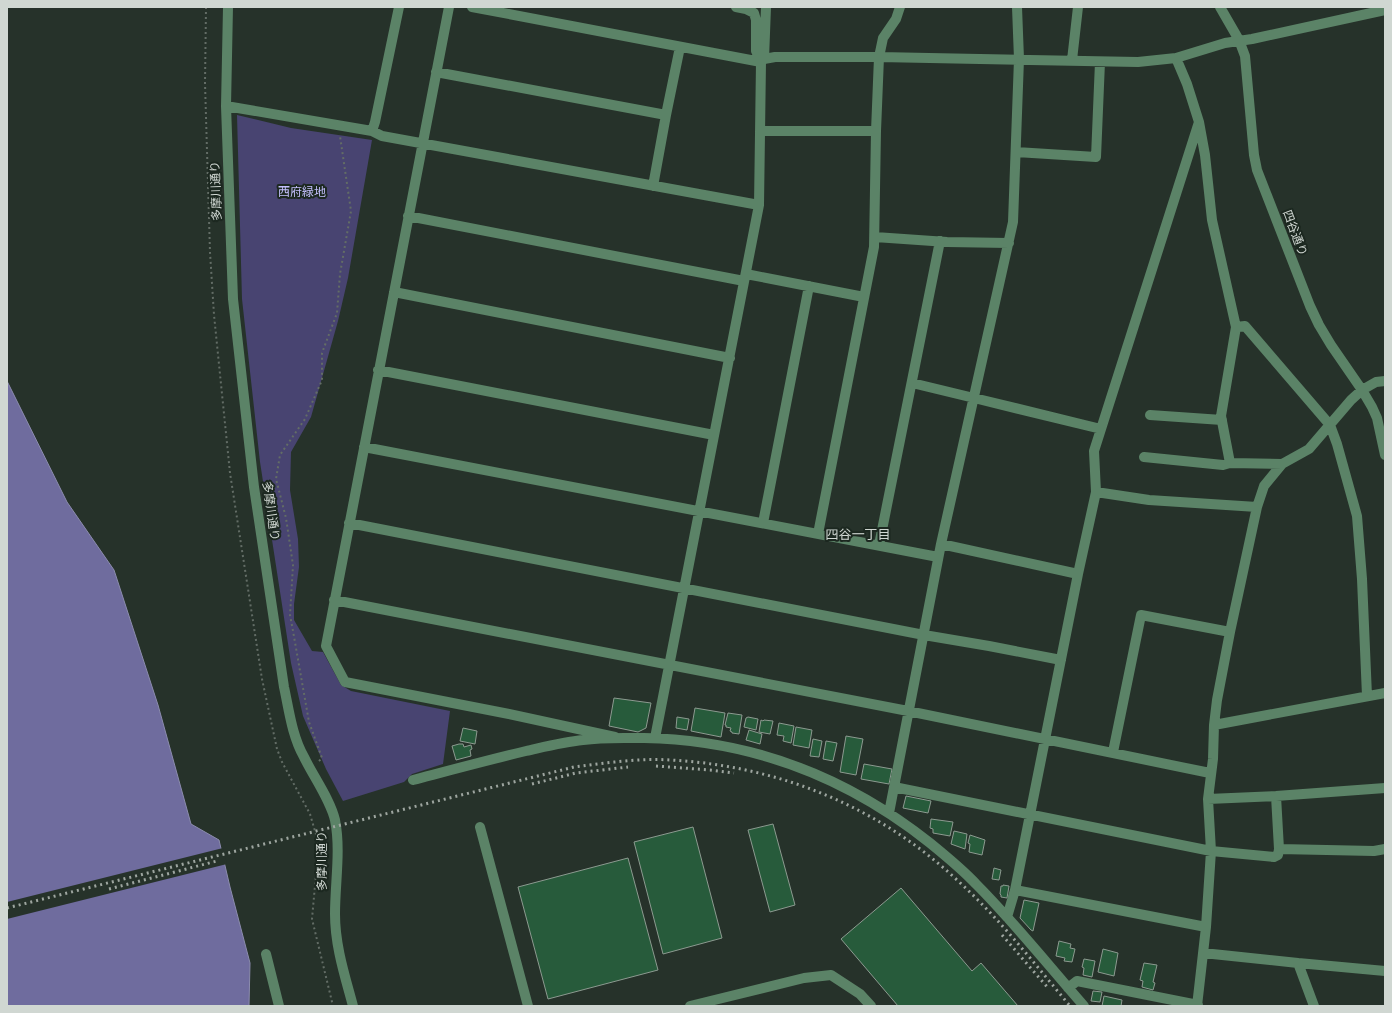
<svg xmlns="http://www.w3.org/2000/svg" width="1392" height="1013" font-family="Figtree,'Noto Sans JP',sans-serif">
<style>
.green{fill:#484471}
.water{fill:#6f6c9e;stroke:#8c8cae}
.pier{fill:#26322a}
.building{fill:#275b3b;stroke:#8c9a90}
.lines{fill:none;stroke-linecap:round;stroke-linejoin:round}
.path{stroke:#636d66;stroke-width:2;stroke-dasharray:2 3;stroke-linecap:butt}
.minor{stroke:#5b8367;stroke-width:10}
.rail{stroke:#9ea6a0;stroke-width:3;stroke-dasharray:2 4;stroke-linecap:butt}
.labels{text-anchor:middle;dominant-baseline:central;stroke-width:4;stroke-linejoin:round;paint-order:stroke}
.street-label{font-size:12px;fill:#d0d7d2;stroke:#1c2820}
.park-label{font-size:12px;fill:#c3bffc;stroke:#1c2820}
.neighbourhood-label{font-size:13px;fill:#d0d7d2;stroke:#1c2820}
</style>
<rect width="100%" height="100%" fill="#26322a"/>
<path class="green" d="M237 115 291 128 372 140 348 278 338 321 311 417 291 452 290 490 298 539 299 567 294 604V620L312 651 323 652 341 685 351 691 450 711 443 764 412 774 404 782 343 801 326 769 303 716 291 663 260 462 242 299Z"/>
<path class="water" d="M7 381 67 502 114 570 158 705 191 824 219 840 230 887 250 963 249 1006H7Z"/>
<path class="pier" d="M223 848 227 864 7 919V902Z"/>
<path class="building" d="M614 698 651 703 646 728 638 732 609 726Z
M695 708 725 713 721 737 691 731Z
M728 713 742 715 739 734 732 733V732L730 731 731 728 726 727V725H725Z
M677 717 689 719 687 730 676 728Z
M748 717 758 719 756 730 744 727 746 718Z
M761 720 763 721 764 720 773 721 770 734 759 732Z
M779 723 794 726 791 743 783 741 784 736 777 735Z
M796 727 812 730 809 748 793 745Z
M463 728 477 731 475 744 460 741Z
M749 730 762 734 760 744 746 740Z
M846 736 863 739 856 775 840 772Z
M813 739 822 741 819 757 810 756Z
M826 741 837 743 833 761 823 759Z
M459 744H463L464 747 471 745 472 749 470 750 471 756 456 760 452 746Z
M864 764 892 769 889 784 861 779Z
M906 796 931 801 928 813 903 808Z
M931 819 953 822 950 836 933 833V829L930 828Z
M773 824 795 905 770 912 748 830Z
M693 827 722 938 663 954 634 842Z
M954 831 967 834 965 849 951 844Z
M970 835 985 840 982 855 969 852 970 844 968 843Z
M628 858 658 970 548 999 518 887Z
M994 868 1001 870 999 880 992 879Z
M1003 885 1009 886 1007 898 1001 897V895L1000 894 1001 886H1003Z
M901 888 972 971 981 963 1018 1006H898L841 939Z
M1024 900 1039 903 1033 931 1031 930 1020 918Z
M1059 941 1071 944 1070 948 1075 949 1072 962 1064 961 1065 958 1056 956Z
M1103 949 1118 953 1114 976 1098 972Z
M1084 959 1095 961 1092 977 1083 975 1084 968 1082 967Z
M1144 963 1157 965 1153 982 1155 983 1153 990 1142 987 1143 981 1140 980Z
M1093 991 1102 992 1100 1002 1091 1001Z
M1104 996 1122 1000 1121 1006H1102Z"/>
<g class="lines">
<path class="path" d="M206 7 205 83 210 252 214 315 230 473 262 679 277 749 282 762 310 814 317 838 318 852 312 919 333 1006
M319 761 322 758 309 722 293 631 290 615 293 565 286 518 276 479 280 455 305 419 322 380V353L337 313 340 274 351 211 340 136"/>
<path class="minor" d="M228 7 226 106 233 299 254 487 284 687C289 710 292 736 304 757 313 776 330 799 335 820 341 850 335 883 335 914 335 946 345 976 353 1006
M449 7 326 646 345 682 509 714 615 737
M472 7 761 62
M1220 7 1239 40 1245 56 1254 155 1257 170 1310 306 1319 325 1331 345 1362 390 1372 407 1377 418 1385 455
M1176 58 1187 84 1199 122 1205 155 1212 220 1236 327 1221 416 1230 463 1282 464
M764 59 766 7
M1072 60 1078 7
M761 62 764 59 775 57H879L1138 62 1176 58 1225 43 1252 39 1385 10
M436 72 666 115
M226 106 372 131 382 136 759 205
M372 131 375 122 399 7
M760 131H876
M1016 152 1096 157 1100 62
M653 186 666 115 680 47
M408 216 744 281
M875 237 947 242 1009 243
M746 274 864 297
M394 292 730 358
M1236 327 1245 326 1330 425 1337 444 1357 516 1362 579 1367 696
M378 370 714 435
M912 383 974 398 1101 429
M1150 415 1222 420
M364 447 938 557
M1144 457 1223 465 1230 463
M1096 492 1149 500 1257 507
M349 523 924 635 989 646 1061 660
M763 523 809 286
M818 534 874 247 876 131 879 57 883 38 896 19 900 7
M941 544 1078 574 1015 890 1007 917
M879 545 940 241
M1078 574 1096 492 1094 451 1199 122
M334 600 908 711 1210 773
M1214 725 1385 693
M655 738 759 205 761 62 756 51V20L754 13 746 9 736 7
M1113 752 1141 615 1230 632
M413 780C451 770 488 760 526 751 544 747 563 742 583 740 603 737 623 738 644 738 751 740 847 777 930 843 946 856 962 869 976 884 1014 922 1048 965 1084 1006
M894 787 1211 851 1274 857 1278 855 1279 849 1276 796
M1208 799 1276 796 1385 788
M889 813 941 544 1013 222 1019 59 1017 7
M480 827 528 1006
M1279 849 1374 851 1385 849
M1015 890 1206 927
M1203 953 1298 963 1314 1006
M266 954 279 1006
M1298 963 1385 971
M1068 988 1077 981 1198 1005
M690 1006 804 978 831 975 860 994 871 1006
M1197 1006 1206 927 1211 851 1208 799 1213 759 1214 725 1217 700 1230 632 1257 507 1264 486 1282 464 1309 449 1351 400 1362 390 1376 382 1385 381"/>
<path class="rail" d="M656 766 710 770 734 773
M532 784 576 773 628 767
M109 889 217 861
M7 908 574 767C606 763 639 758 671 760 778 766 878 806 957 880 999 918 1034 963 1070 1006
M1002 935 1048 988"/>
</g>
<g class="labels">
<g class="street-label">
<text transform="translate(216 191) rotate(-92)">多摩川通り</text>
<text transform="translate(1295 233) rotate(69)">四谷通り</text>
<text transform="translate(271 511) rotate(82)">多摩川通り</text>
<text transform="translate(322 861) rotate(-90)">多摩川通り</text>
</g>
<g class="park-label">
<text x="302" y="192">西府緑地</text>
</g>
<g class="neighbourhood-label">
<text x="858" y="534">四谷一丁目</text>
</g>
</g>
<rect width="1392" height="1013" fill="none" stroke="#d0d7d2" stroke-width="16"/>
</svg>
